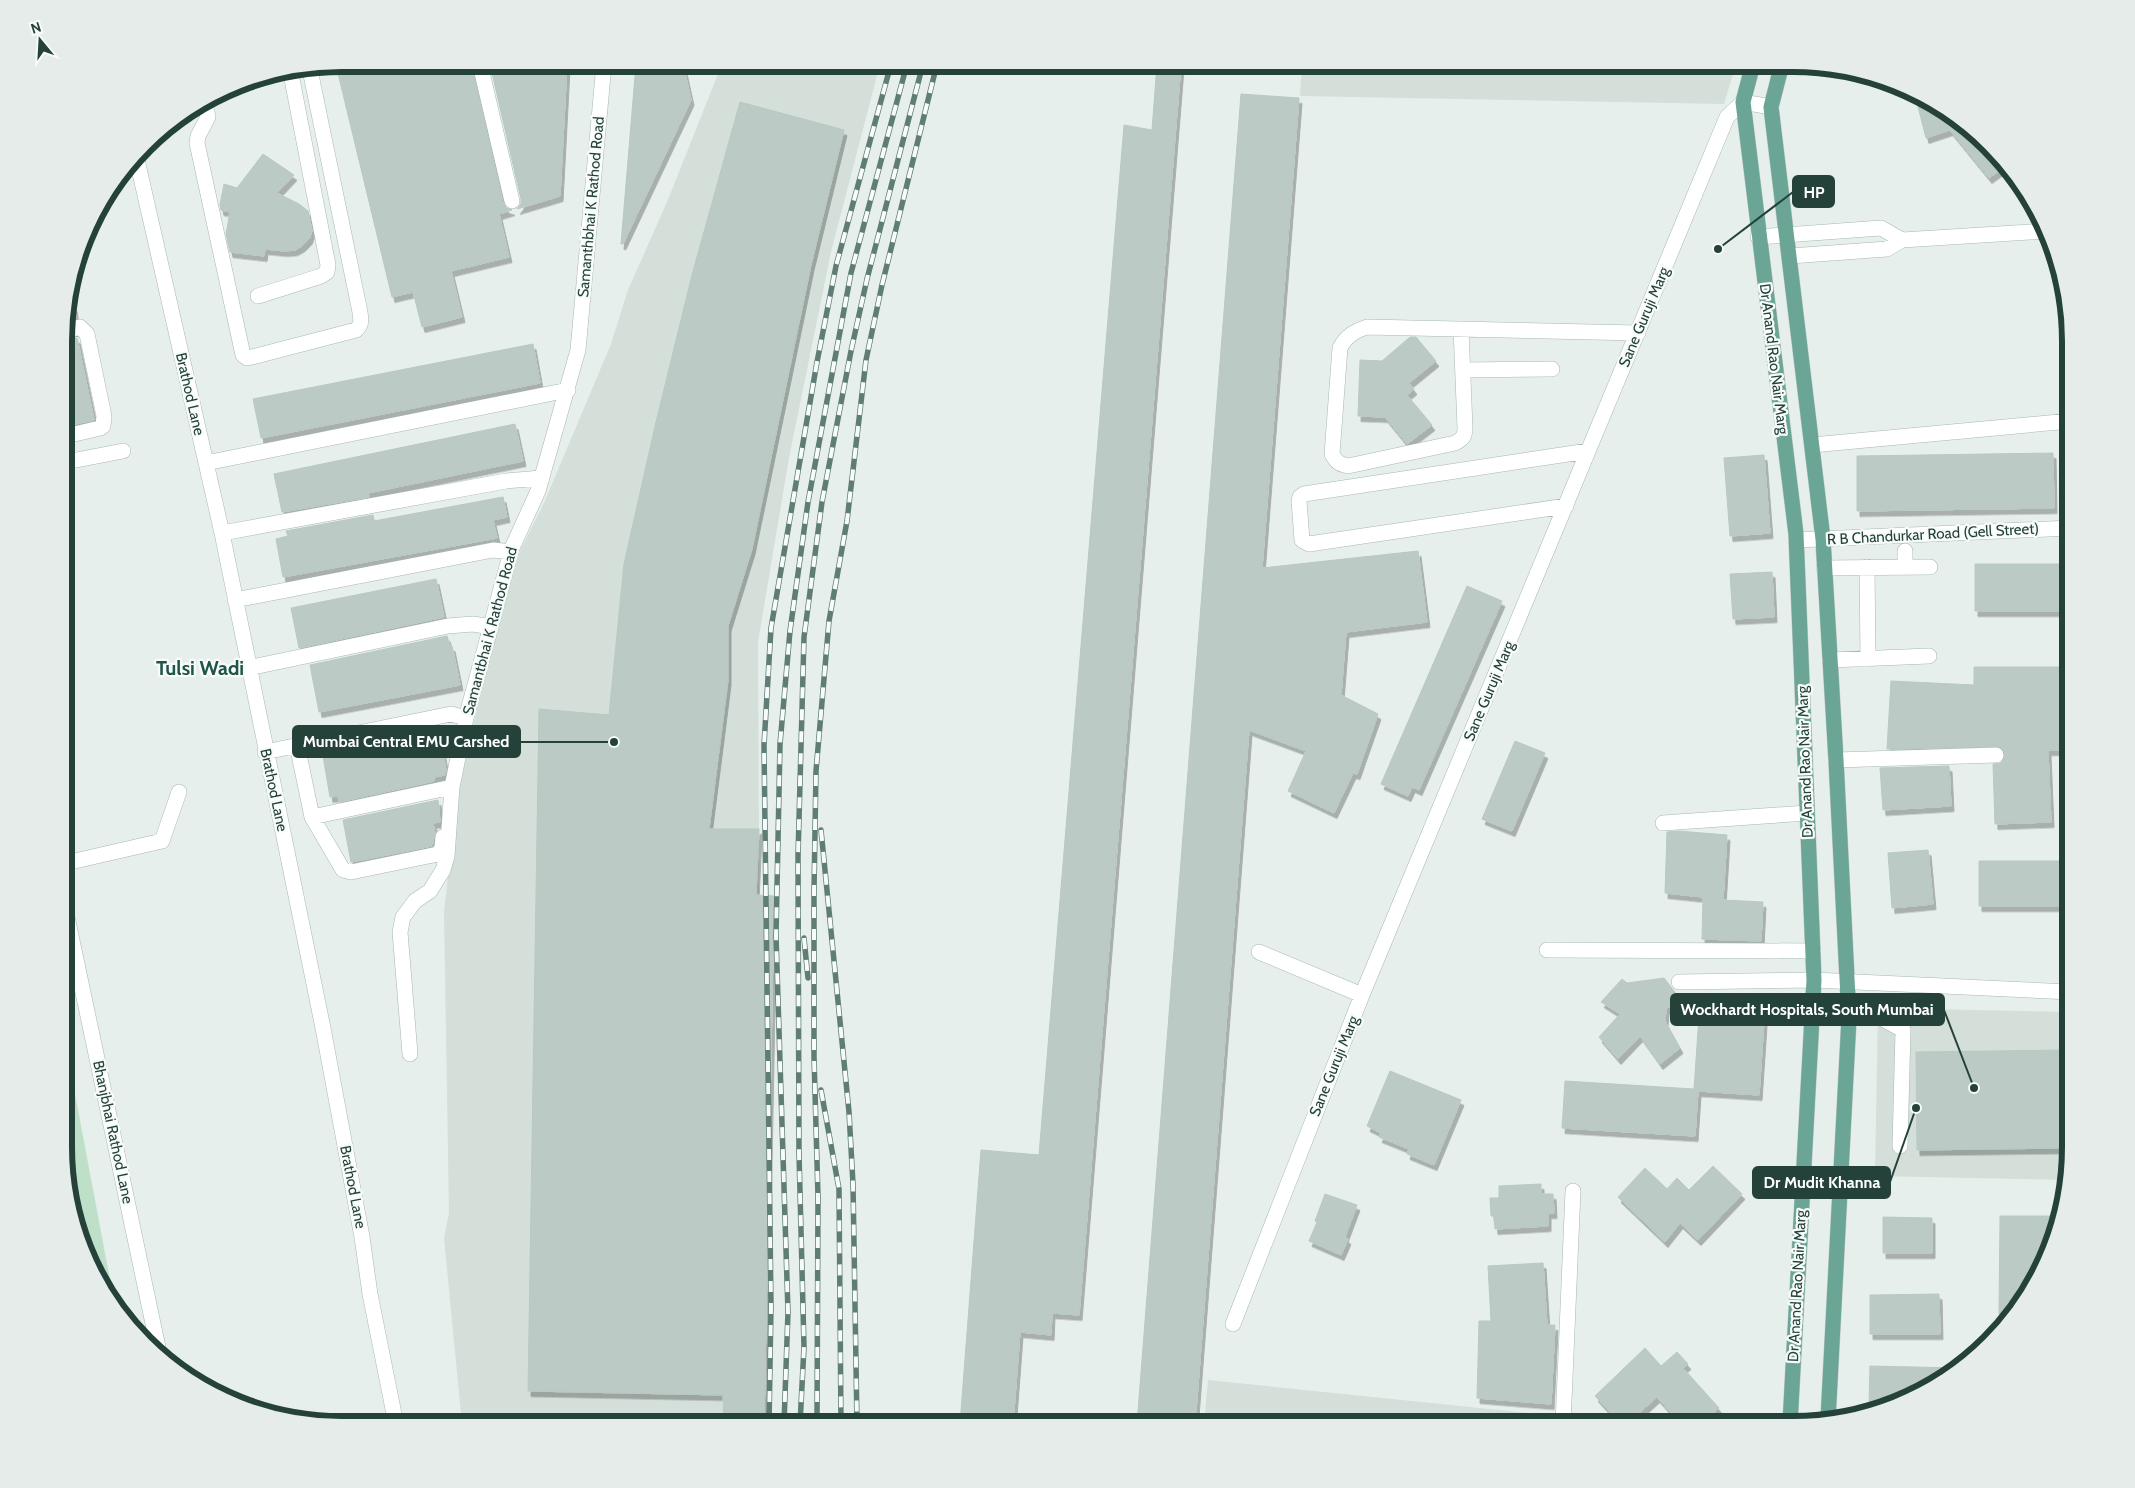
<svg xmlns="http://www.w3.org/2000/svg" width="2135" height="1488" font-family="Cabin,sans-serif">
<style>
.built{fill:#d4dfda}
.green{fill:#bfe0c8}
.building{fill:#bbcac4;stroke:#b8c9c2;filter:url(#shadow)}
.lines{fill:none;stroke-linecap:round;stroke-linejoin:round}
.minor-casing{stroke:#a8b8b2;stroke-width:16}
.major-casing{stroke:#c2cac8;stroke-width:16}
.minor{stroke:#fff;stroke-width:15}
.major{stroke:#6aa596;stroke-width:15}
.rail-casing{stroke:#5f7d75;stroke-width:5.5}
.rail{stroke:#f7fbf9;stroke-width:4;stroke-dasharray:11;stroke-linecap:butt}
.labels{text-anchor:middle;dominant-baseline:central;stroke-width:4.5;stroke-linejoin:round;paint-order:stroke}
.street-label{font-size:15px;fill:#24423a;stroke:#f7fbf9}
.district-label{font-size:20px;font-weight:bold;fill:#1f5548;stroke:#f7fbf9}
.rim{fill:none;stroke:#24423a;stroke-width:6}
.leader{fill:none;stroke:#24423a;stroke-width:2}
.callout-dot{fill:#24423a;stroke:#f7fbf9;stroke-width:2}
.callout{fill:#24423a;stroke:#24423a;stroke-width:2}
.callout-label{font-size:16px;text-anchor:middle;font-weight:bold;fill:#fff}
</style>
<defs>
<filter id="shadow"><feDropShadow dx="3" dy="5.5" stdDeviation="0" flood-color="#0004"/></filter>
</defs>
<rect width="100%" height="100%" fill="#e6efeb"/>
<path class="built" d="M722 64H880L831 252 789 458 758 642 762 1424H462L444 1238 449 1213 444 912 457 798 482 686 520 551 544 503 611 344 628 290 667 202Z
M1302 64H1736L1724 104 1300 96Z
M1878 1008 2071 1012V1165L2068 1180 1875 1176Z
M1208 1380 1635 1424H1204Z"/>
<path class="green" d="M66 1046 114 1301 101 1285 66 1183Z"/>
<path class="building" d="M341 64H471L503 203 506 208 512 210 499 214 509 257 451 271 462 317 422 327 413 292 392 297 336 65Z
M490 64H567L560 196 517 209 521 204V199Z
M636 64H683L691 100 623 244H621Z
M1157 64H1181L1079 1315 1052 1313 1051 1335 1020 1332 1013 1424H960L981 1150 1039 1155 1124 125 1152 130Z
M1241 94 1299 98 1262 568 1418 551 1427 622 1346 632 1341 695 1378 714 1357 774 1353 773 1334 813 1288 791 1306 751 1249 730 1195 1424H1137Z
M1915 95 1963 121 2007 165 1989 178 1950 130 1926 138Z
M740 102 844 130 811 265 752 549 728 626V680L709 829H759L756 895 774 896 764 1424H724L723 1395 528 1391 539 709 609 715 624 564 656 422 692 275Z
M263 154 294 175 277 193 299 204 308 211 312 231 309 239 302 246 295 250 285 251 265 249 264 256 230 252 226 234 230 212 221 210 220 205 224 184 237 188Z
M74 306 76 318 66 321V307Z
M1410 337H1416L1436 361 1409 383 1414 389 1407 395 1432 425 1407 444 1385 417 1358 416 1360 360 1382 361Z
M77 338 94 420 66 426V340Z
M533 344 540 383 261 438 253 399Z
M515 424 523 461 368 493 369 497 282 512 274 474Z
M2053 453 2054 508 1857 511V456Z
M1764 455 1770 533 1730 536 1724 458Z
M503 497 507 517 493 520 497 538 283 577 276 539 288 536 286 531 373 515 374 521Z
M1975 564H2070V611H1975Z
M1772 572 1774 617 1733 619 1730 574Z
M436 579 444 617 299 648 291 608Z
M1467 586 1502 601 1419 790 1412 787 1408 796 1381 784Z
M447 636 450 646H452L460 685 319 712 310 665Z
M1974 667H2064V750H2048L2051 822 1995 824 1993 764 2001 763 2005 755 2000 747 1887 749 1891 681 1974 685Z
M439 733 446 770 445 775 434 777V781L339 802 338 796 330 797 323 756Z
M1515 741 1545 753 1512 831 1482 819Z
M1949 766 1951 806 1883 810 1880 768Z
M438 800 440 822 433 823 435 833 432 846 351 862 343 820Z
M1678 831 1727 835 1723 900 1763 902 1761 941 1702 939 1703 897 1665 893 1667 832Z
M1928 850 1933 904 1892 908 1888 853Z
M1979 861H2069V906H1979Z
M1664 978 1681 1000 1666 1009 1665 1021 1680 1048 1660 1064 1640 1036 1618 1059 1599 1037 1620 1014 1601 1002 1622 979 1627 983Z
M1700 1002 1765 1006 1759 1095 1698 1091 1695 1136 1562 1128 1565 1081 1694 1089Z
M2064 1050 2065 1148 1917 1150 1916 1052Z
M1390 1071 1461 1100 1434 1165 1407 1154 1409 1149 1379 1137 1381 1133 1367 1126Z
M1713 1166 1742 1194 1698 1240 1680 1223 1665 1242 1618 1197 1645 1168 1667 1189 1677 1178 1689 1190Z
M1541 1184V1194H1553L1554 1213H1548V1226L1495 1229 1494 1216H1491L1490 1198H1499V1186Z
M1325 1194 1357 1205 1345 1237 1348 1239 1341 1255 1309 1241 1317 1222 1315 1221Z
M2000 1216H2053L2052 1244 2015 1314H1999Z
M1883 1217 1932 1218V1253H1883Z
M1543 1263 1547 1325H1555L1551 1404 1477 1398 1479 1321H1491L1488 1266Z
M1939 1294 1940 1334H1870V1295Z
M1645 1348 1661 1366 1677 1352 1688 1364 1683 1368 1719 1408 1701 1424H1681L1657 1397 1627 1424H1621L1595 1396Z
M1870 1366 1957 1368 1917 1396 1896 1403H1869Z"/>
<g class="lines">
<g class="minor-casing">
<path id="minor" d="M480 64 512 201
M205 104 208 117 198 136 197 143 243 355 247 358 252 357 356 330C362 325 361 320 360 312L310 70
M137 160 222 533 323 1028 362 1237 370 1294 396 1424
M1758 237 1881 228 1902 240
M1790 256 1887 249 1902 240 2046 231
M258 296 321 276 327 272 328 265 291 74
M1461 329 1465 428C1465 437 1462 439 1455 443L1348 466C1339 464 1336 462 1332 454L1340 348C1346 336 1355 331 1367 327L1638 333
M66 331 80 327 87 334 104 416 103 426 100 428 66 436
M1463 370 1552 369
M1812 445 2070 421 2071 413
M66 462 123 451
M206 463 568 390
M1566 506 1309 544 1302 540 1299 501 1300 497 1304 494 1588 451
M222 533 506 481 542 478
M1796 540 2071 528
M1905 551V567
M1867 567 1868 659
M1824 568 1930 567
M235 600 493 550 511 552
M1830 660 1929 656
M248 668 448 626 473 624 491 627
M297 745 312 817 343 870 351 872 438 854 442 848 443 837
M265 752 451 714 466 718
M1836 760 1996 755
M312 817 452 787
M1663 823 1807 813
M66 863 162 841 179 792
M66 912 159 1352
M1547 950 1813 951
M1259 952 1362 995
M1679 982 1814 980 2071 992
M1849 1018H1881L1903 1030 1900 1146
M410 1054 400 932 403 917 415 901 430 891 443 870 447 856 452 787 466 718 512 548 538 491 578 350 604 64
M1233 1324 1362 995 1727 117 1743 102 1771 107
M1563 1424 1573 1191"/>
</g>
<g class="major-casing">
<path id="major" d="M1753 64 1743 102 1796 534 1814 980 1790 1424
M1782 64 1771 107 1823 539 1836 760 1849 1018 1828 1420"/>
</g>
<use href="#minor" class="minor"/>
<use href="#major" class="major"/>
<g class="rail-casing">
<path id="rail" d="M821 830 849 1112 853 1184 857 1424
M804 938 808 978
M821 1090 839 1189 841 1424
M769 1424 771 1307 764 745 771 628 817 362 836 266 891 64
M784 1424 788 1312 776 936 780 744 790 631 808 502 851 273 907 64
M800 1424 804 1347 799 1153 798 856 804 637 822 502 851 351 867 279 923 64
M817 1424 818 1197 814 1057V891L816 771 829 621 847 521 866 360 882 285 937 64"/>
</g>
<use href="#rail" class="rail"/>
</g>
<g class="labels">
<g class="street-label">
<text transform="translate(591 207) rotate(-85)">Samanthbhai K Rathod Road</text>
<text transform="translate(1644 317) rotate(-67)">Sane Guruji Marg</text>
<text transform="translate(1774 359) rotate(83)">Dr Anand Rao Nair Marg</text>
<text transform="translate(190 394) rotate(77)">Brathod Lane</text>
<text transform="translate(1933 534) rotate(-3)">R B Chandurkar Road (Gell Street)</text>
<text transform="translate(490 631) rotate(-75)">Samantbhai K Rathod Road</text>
<text transform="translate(1489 691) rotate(-67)">Sane Guruji Marg</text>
<text transform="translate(1805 762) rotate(-92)">Dr Anand Rao Nair Marg</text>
<text transform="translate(274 790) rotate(78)">Brathod Lane</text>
<text transform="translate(1334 1066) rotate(-68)">Sane Guruji Marg</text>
<text transform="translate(113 1132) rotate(78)">Bhanjbhai Rathod Lane</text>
<text transform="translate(353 1187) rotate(79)">Brathod Lane</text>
<text transform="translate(1797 1286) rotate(-87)">Dr Anand Rao Nair Marg</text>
</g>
<g class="district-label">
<text x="200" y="668">Tulsi Wadi</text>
</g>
</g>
<path d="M0 0H2135V1488H0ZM341 72H1793A269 269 0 0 1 2062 341V1147A269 269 0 0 1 1793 1416H341A269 269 0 0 1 72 1147V341A269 269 0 0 1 341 72Z" fill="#e6ecea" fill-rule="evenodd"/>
<path class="rim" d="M341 72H1793A269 269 0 0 1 2062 341V1147A269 269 0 0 1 1793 1416H341A269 269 0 0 1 72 1147V341A269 269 0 0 1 341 72Z"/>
<path class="leader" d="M1718 249L1793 192M614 742L520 742M1974 1088L1944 1010M1916 1108L1890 1182"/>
<g class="callout-dot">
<circle cx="1718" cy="249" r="5"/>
<circle cx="614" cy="742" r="5"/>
<circle cx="1974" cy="1088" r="5"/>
<circle cx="1916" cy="1108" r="5"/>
</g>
<g class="callout">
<rect x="1793" y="176" width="41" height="31" rx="5"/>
<rect x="293" y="726" width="227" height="31" rx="5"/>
<rect x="1671" y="994" width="273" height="31" rx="5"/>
<rect x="1753" y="1167" width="137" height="31" rx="5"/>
</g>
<g class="callout-label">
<text x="1814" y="198">HP</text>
<text x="406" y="747">Mumbai Central EMU Carshed</text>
<text x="1807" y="1015">Wockhardt Hospitals, South Mumbai</text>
<text x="1822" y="1188">Dr Mudit Khanna</text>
</g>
<g transform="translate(40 40) rotate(342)" stroke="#f7fbf9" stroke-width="4" paint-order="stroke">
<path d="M0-4L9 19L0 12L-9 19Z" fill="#24423a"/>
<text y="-8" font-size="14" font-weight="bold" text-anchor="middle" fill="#24423a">N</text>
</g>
</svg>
